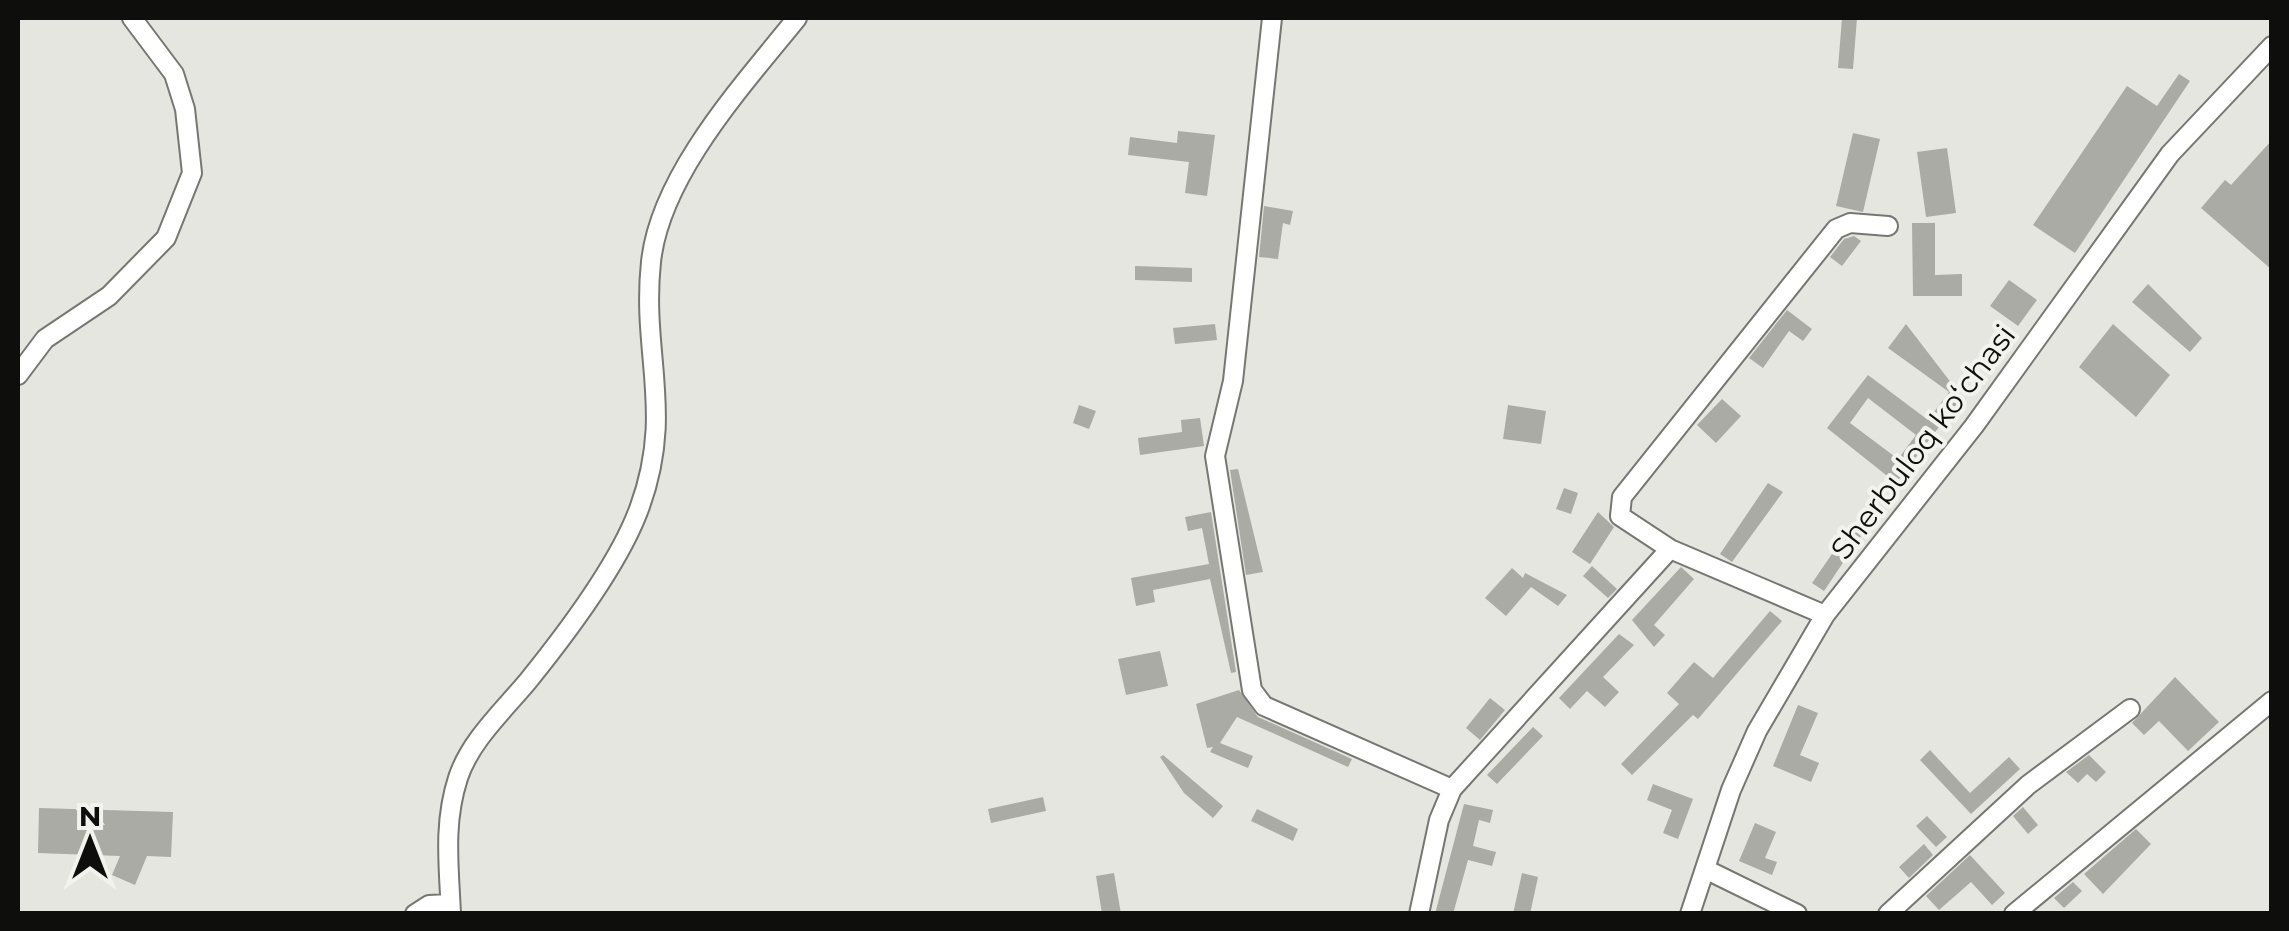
<svg xmlns="http://www.w3.org/2000/svg" width="2289" height="931" font-family="Montserrat,sans-serif">
<style>
.building{fill:#ababa5;fill-rule:evenodd}
.lines{fill:none;stroke-linecap:round;stroke-linejoin:round}
.minor-casing{stroke:#767771;stroke-width:22}
.minor{stroke:#fff;stroke-width:18}
.labels{text-anchor:middle;dominant-baseline:central;stroke-width:8;stroke-linejoin:round;paint-order:stroke}
.street-label{font-size:30px;fill:#0e0e0c;stroke:#f3f3ee}
</style>
<rect width="100%" height="100%" fill="#e6e6e0"/>
<path class="building" d="M1842 18H1857L1853 69 1838 68Z
M2179 74 2190 81 2075 253 2033 225 2127 86 2157 106Z
M1178 131 1215 135 1207 196 1185 193 1189 162 1128 155 1130 137 1177 143Z
M1853 133 1880 139 1863 212 1836 206Z
M2272 140V270L2201 208 2225 180 2231 185Z
M1947 148 1956 213 1926 217 1917 152Z
M1264 206 1293 211 1290 225 1283 223 1278 259 1259 257Z
M1912 223H1935V275L1962 274V296H1913Z
M1854 236 1861 241 1842 266 1830 257 1844 239Z
M1135 266 1192 268V282L1135 280Z
M2009 280 2037 300 2018 326 1990 306Z
M2148 284 2202 338 2190 352 2132 302Z
M1787 310 1812 329 1803 341 1789 331 1763 368 1749 358Z
M1215 324 1217 340 1175 344 1173 328Z
M1906 324 1962 397 1896 483 1827 428 1868 375 1928 420 1949 392 1888 348ZM1868 398 1916 435 1898 459 1850 423Z
M2113 324 2170 375 2136 417 2079 367Z
M1722 399 1741 416 1716 443 1697 425Z
M1079 405 1096 411 1089 429 1073 423Z
M1508 405 1546 411 1541 444 1503 439Z
M1200 418 1204 446 1140 455 1138 438 1182 432 1181 420Z
M1238 469 1263 572 1246 575 1230 470Z
M1768 483 1783 492 1732 562 1720 554Z
M1564 488 1578 493 1571 514 1556 509Z
M1211 512 1236 672 1231 673 1210 579 1153 590 1155 602 1136 606 1131 578 1209 564 1202 528 1188 531 1185 517Z
M1598 512 1614 527 1590 564 1572 552Z
M1852 525 1863 533 1824 591 1812 583Z
M1592 566 1617 589 1608 598 1583 576Z
M1681 567 1694 579 1654 625 1665 635 1654 647 1632 620Z
M1512 568 1523 578 1525 573 1567 595 1558 606 1531 587 1506 616 1485 598Z
M1770 611 1782 621 1698 719 1693 715 1632 775 1621 764 1679 704 1667 693 1694 662 1713 678Z
M1619 634 1634 645 1603 677 1619 692 1605 707 1587 691 1570 709 1559 698Z
M1160 651 1168 686 1126 695 1118 659Z
M2175 677 2219 722 2188 751 2159 721 2144 735 2132 723Z
M1239 690 1258 717 1352 759 1348 767 1237 717 1220 743 1253 756 1248 768 1210 752 1213 747 1207 748 1196 704Z
M1490 698 1505 710 1480 740 1466 728Z
M1798 705 1818 713 1800 755 1819 763 1811 782 1773 766Z
M1533 727 1543 736 1497 784 1487 775Z
M1930 750 1970 793 2009 757 2020 769 1971 814 1920 760Z
M1163 755 1223 806 1213 818 1184 793 1160 757Z
M2089 755 2106 772 2096 782 2087 774 2078 783 2066 772Z
M1653 784 1693 799 1678 839 1663 833 1672 810 1647 800Z
M1043 797 1046 811 991 823 988 809Z
M1464 804 1493 810 1490 823 1479 820 1473 846 1496 852 1492 866 1468 860 1453 914H1435Z
M2023 807 2038 825 2028 834 2013 816Z
M39 808 173 812 171 857 147 856 135 885 112 875 120 856 38 853Z
M1257 809 1298 829 1293 841 1251 821Z
M1927 816 1947 837 1936 847 1916 826Z
M1755 823 1776 832 1765 858 1777 862 1772 875 1739 861Z
M2136 829 2151 844 2103 894 2084 874Z
M1924 844 1933 855 1909 878 1899 867Z
M1970 855 2005 893 1992 905 1971 882 1939 910 1926 896Z
M1114 873 1121 914H1102L1096 876Z
M1522 873 1538 877 1530 914H1513Z
M2073 882 2082 891 2064 908 2054 898Z"/>
<g class="lines">
<g class="minor-casing">
<path id="minor" d="M1272 18 1233 381 1215 456 1252 690 1264 706 1452 789
M18 375 45 339 109 296 166 238 192 173 185 109 174 74 132 18
M1670 549 1620 516 1622 497 1836 229 1850 223 1888 226
M1707 870 1797 914
M415 914 429 905 450 904
M451 914C449 867 443 824 458 778 470 741 503 711 528 681 566 634 618 566 639 509 675 412 641 355 651 262 660 175 744 84 797 18
M1419 914 1439 820 1452 789 1670 549 1825 615
M1690 914 1731 790 1757 731 1825 615 1974 426 2170 154 2272 46
M1888 914 2028 785 2130 709
M2014 914 2272 701"/>
</g>
<use href="#minor" class="minor"/>
</g>
<g class="labels">
<g class="street-label">
<text transform="translate(1923 442) rotate(-53)">Sherbuloq koʻchasi</text>
</g>
</g>
<rect width="2289" height="931" fill="none" stroke="#0e0e0c" stroke-width="40"/>
<g transform="translate(90 841)" stroke="#f3f3ee" stroke-width="8" paint-order="stroke">
<path d="M0-8L18 38L0 25L-18 38Z" fill="#0e0e0c"/>
<text y="-15" font-size="28" font-weight="bold" text-anchor="middle" fill="#0e0e0c">N</text>
</g>
</svg>
